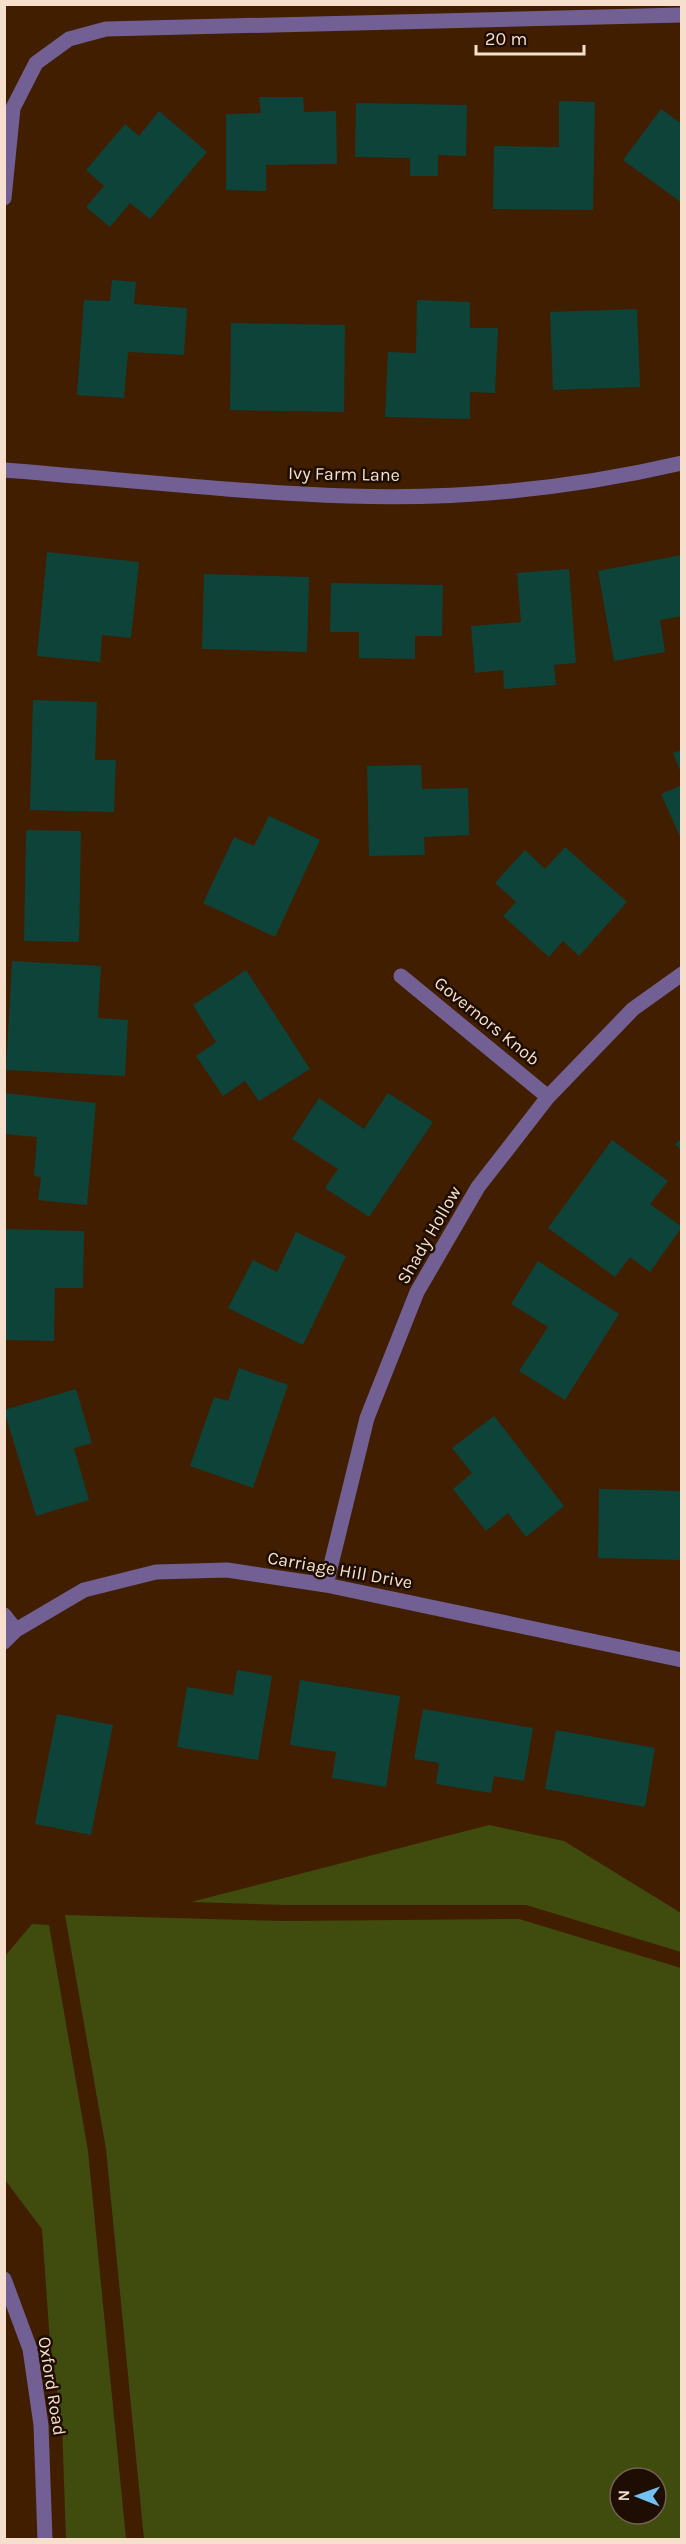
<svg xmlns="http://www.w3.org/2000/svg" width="686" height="2544" font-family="Karla,sans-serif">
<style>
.green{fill:#404b0e;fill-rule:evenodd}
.building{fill:#0e433a}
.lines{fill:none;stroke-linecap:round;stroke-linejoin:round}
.minor{stroke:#726094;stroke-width:15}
.labels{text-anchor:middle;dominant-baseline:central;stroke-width:5;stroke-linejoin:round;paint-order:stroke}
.street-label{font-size:18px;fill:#f7dfce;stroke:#1d0d02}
</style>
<rect width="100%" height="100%" fill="#411e00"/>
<path class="green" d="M489 1825 564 1841 681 1913V1952L526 1905H284L191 1902Z
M65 1915 284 1921 519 1919 681 1968V2539H144L106 2149ZM620 2478H656V2514H620Z
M32 1924 49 1925 88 2151 126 2539H66L62 2424 50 2343 42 2229 5 2180V1956Z"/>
<path class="building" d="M259 97H303L304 112 336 111 337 164 266 165V191L226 190V114L261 113Z
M559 101 595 102 593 210 493 209 494 146 559 147Z
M356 103 467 105 466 156 438 155V176H410V158L355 157Z
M661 109 682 124V203L623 160Z
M159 111 207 152 150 219 130 203 110 227 86 207 104 186 86 170 125 124 139 136Z
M112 280 136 282 134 304 187 308 184 355 128 352 124 398 77 395 84 300 110 301Z
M417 300 470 302V328H498L495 393 470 392V419L385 417 388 352 416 353Z
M637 309 640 387 553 390 550 312Z
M231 323 345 325 344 412 230 410Z
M47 552 139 562 131 638 102 635 100 662 37 656Z
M682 555V616L660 620 665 652 614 661 598 571Z
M569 569 576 663 554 665 556 685 504 689 503 670 475 673 471 626 521 622 517 573Z
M204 574 309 577 307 652 202 649Z
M331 583 443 585 442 636H415V659L359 658V632H330Z
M33 700 97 702 95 760H116L114 812 30 810Z
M682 750V773H681L673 753Z
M421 765 422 789 468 788 469 835 424 837 425 855 369 856 367 766Z
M682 785V841L661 794Z
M269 816 320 840 275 937 203 903 234 837 254 846Z
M26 830 81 831 79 942 24 941Z
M565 847 627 902 579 956 563 941 549 957 503 916 516 902 495 883 525 850 545 869Z
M12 961 101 966 98 1018 128 1020 125 1076 6 1070Z
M246 970 310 1069 259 1101 245 1081 223 1096 196 1056 216 1042 193 1005Z
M4 1093 96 1103 87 1205 38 1200 41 1177 34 1176 37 1137 4 1134Z
M388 1093 433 1122 369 1217 325 1188 338 1169 292 1139 319 1098 364 1129Z
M682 1138V1151L675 1144Z
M612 1140 668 1181 650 1204 682 1227 650 1272 630 1257 615 1277 548 1228Z
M4 1229 84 1231 83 1288H55L54 1341 4 1340Z
M296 1232 346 1256 303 1345 228 1308 253 1260 277 1272Z
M538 1261 619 1314 565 1400 519 1371 548 1327 511 1304Z
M239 1368 288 1385 253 1488 190 1466 214 1397 228 1401Z
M76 1389 92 1443 74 1448 89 1500 36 1516 4 1410Z
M494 1416 564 1506 526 1537 508 1513 486 1531 453 1489 472 1473 452 1448Z
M599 1489 682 1491V1560L598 1558Z
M237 1670 272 1676 258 1760 177 1747 187 1687 233 1695Z
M300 1680 400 1696 386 1787 332 1778 336 1752 290 1745Z
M423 1709 533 1728 524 1781 494 1776 491 1793 436 1784 439 1763 414 1759Z
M57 1714 113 1725 91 1835 35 1824Z
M556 1730 655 1748 645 1807 545 1789Z"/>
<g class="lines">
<path class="minor" d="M4 198 13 108 36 63 69 39 106 29 682 15
M4 470C119 479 233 492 348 496 459 500 574 488 682 463
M401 976 548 1097
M326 1585 367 1418 417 1292 478 1187 548 1097 633 1009 682 974
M4 1615 16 1630
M4 1642 16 1630 84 1590 156 1572 227 1570 326 1585 682 1660
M4 2279 30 2349 41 2425 45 2540"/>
</g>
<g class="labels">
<g class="street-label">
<text transform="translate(344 474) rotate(1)">Ivy Farm Lane</text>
<text transform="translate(487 1021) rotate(39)">Governors Knob</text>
<text transform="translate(429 1235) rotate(-60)">Shady Hollow</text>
<text transform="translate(340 1570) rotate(10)">Carriage Hill Drive</text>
<text transform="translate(52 2386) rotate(81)">Oxford Road</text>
</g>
</g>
<rect width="686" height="2544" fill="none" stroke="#f7dfce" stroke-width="12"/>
<g transform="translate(638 2496) rotate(271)"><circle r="28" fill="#1d0d02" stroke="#746154" stroke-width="1.5"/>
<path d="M0-4.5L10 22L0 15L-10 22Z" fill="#72c1f5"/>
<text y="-9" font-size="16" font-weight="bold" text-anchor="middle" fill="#f7dfce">N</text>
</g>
<path d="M476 45v9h108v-9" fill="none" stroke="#f7dfce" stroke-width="3"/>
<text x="485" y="45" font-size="18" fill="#f7dfce" stroke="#1d0d02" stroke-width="4.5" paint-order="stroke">20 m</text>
</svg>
